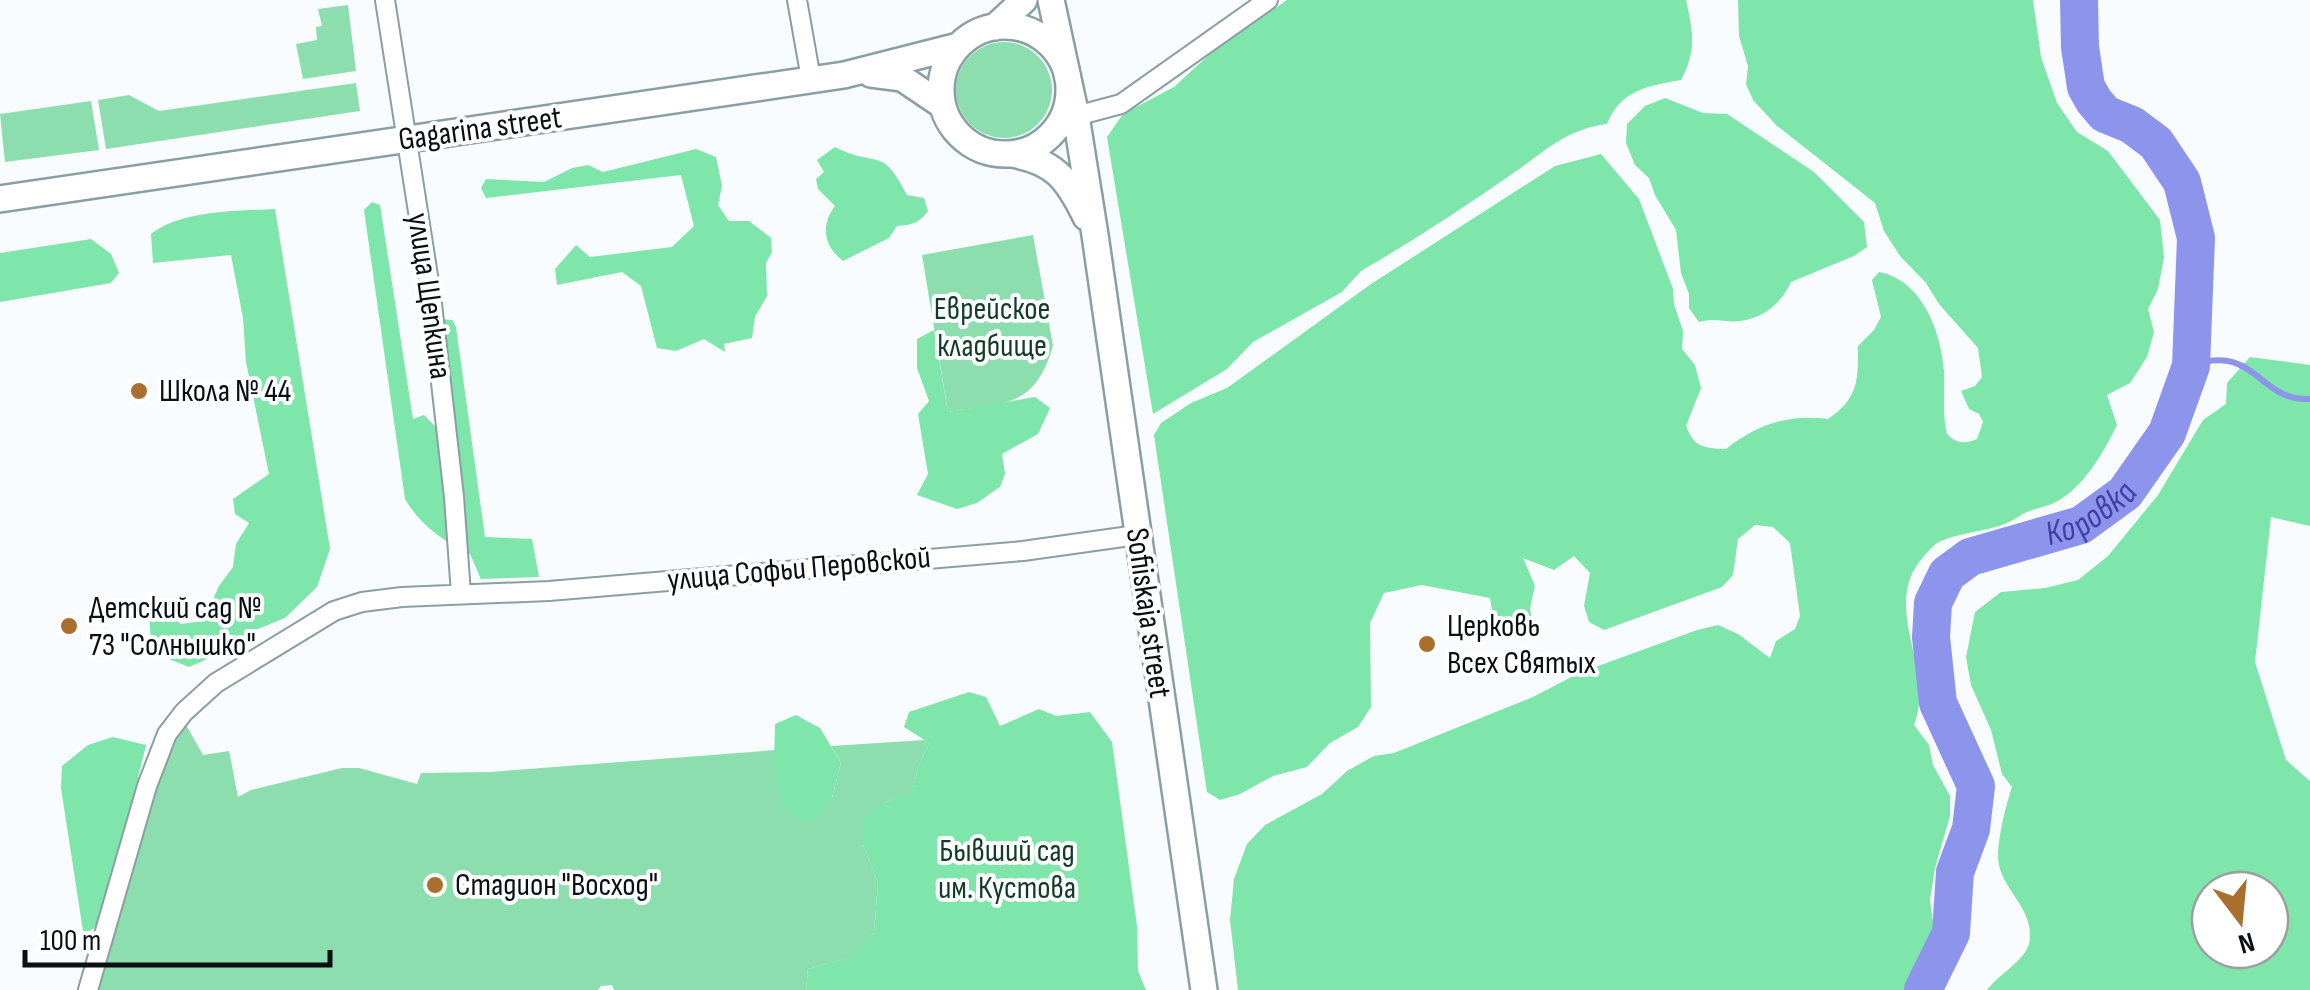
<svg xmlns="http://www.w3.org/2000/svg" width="2310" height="990" font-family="'Sofia Sans Condensed',sans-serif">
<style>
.green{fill:#8cdeae}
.forest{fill:#7ee5ab;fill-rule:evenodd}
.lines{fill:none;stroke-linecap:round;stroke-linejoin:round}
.stream{stroke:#8c94eb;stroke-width:6}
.river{stroke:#8c94eb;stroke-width:38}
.minor-casing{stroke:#8a9fa5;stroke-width:22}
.secondary-casing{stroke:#8a9fa5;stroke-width:30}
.minor{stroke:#fff;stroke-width:18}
.secondary{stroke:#fff;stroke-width:25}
.poi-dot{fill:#a86f2e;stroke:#fff;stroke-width:4}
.labels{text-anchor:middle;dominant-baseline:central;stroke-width:8;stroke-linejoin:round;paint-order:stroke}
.street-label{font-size:32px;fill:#081012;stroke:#fff}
.park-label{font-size:32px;fill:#113d27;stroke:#fff}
.poi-label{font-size:32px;fill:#081012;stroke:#fff;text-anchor:start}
.water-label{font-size:35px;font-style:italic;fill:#423fa4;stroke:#fff}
</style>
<rect width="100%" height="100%" fill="#f8fcfe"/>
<path class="green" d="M348 5 356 71 303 79 296 44 317 40 316 27 322 26 318 9Z
M956 90a48 48 0 1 1 96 0a48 48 0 1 1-96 0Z
M356 83 360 111 106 149 98 100 129 95 159 111Z
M91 101 99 150 5 162 0 114Z
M1033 235 1053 346C1034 410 1004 402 948 412L922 255Z
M185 723 203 755 229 751 238 797 251 790 342 768H359L417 784 421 773 490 772 828 746 832 798 841 763 831 746 925 740 929 743 918 768 912 793 883 803 863 845 878 883 874 933 853 957 808 969 806 990H614L612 985 601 986 598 990H99L168 749Z"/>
<path class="forest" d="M1287 0H1686C1693 32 1697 50 1681 80 1647 86 1621 90 1607 124 1564 130 1546 151 1512 174 1463 208 1413 241 1361 271L1342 292 1253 342 1227 369 1153 414 1107 137 1123 114 1174 87 1211 53Z
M1738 0H2033L2041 57 2057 103 2077 132 2108 151 2160 220 2164 257 2158 289 2148 309 2154 332 2147 357 2130 383 2107 395 2117 425C2103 453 2084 487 2056 502 2047 507 2036 508 2027 512 2020 515 2014 520 2007 523 1986 532 1961 532 1941 541 1931 545 1915 566 1911 576 1892 625 1934 673 1914 725L1929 745 1933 765 1950 796V816L1935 868 1930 900 1934 930 1907 990H1238L1230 920 1234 879 1247 844 1265 825 1322 794 1347 771 1374 756 1394 753 1533 697 1579 673 1697 630 1718 625 1738 634 1770 658 1776 641 1795 629 1800 616 1790 543 1773 527 1755 525 1738 539 1733 575 1722 587 1604 630 1589 622 1584 606 1590 573 1574 556 1554 570 1523 558 1535 586 1530 608 1533 629 1495 630 1490 598 1422 585 1384 593 1370 623 1371 707 1358 727 1330 743 1307 767 1273 776 1240 794 1220 800 1207 792 1154 435 1161 423 1191 403 1227 388 1371 284 1555 166 1601 154 1639 199 1673 289 1674 304 1683 331 1682 349 1695 365 1701 388 1686 426C1694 448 1705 448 1726 449 1758 424 1788 414 1828 419 1859 398 1858 380 1858 346L1874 330 1881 317 1872 280 1879 272C1922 280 1941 331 1944 371 1945 392 1942 414 1947 434 1957 444 1964 444 1977 439L1983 422 1979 414 1969 409 1961 391 1975 386 1982 377 1978 348 1939 304 1926 283 1900 256 1884 231 1875 203 1776 125 1753 100 1746 84 1748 66 1739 36Z
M1665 98 1703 113 1727 114 1814 172 1864 222 1867 247 1854 256 1791 282C1782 302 1765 318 1740 321 1724 323 1717 317 1699 322L1689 308V294L1681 273 1676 230 1655 195 1649 178 1635 165 1626 143 1627 124 1645 106Z
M835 147C878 169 881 144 907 195L924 198 928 211C920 223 911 225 897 226L889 238 843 261C824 246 820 226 835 206L818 189 816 179 824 172 817 160Z
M696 149 716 157 722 186 718 205 729 221H749L771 238 772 252 766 263 767 296 755 317 752 338 724 344 725 352 704 339 676 351 657 348 641 286 622 272 557 285 555 269 576 245 590 257 672 247 694 226 681 175 486 198 481 188 486 179 544 182 572 168 588 165 603 172Z
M372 202 380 205 413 419 424 415 439 430 440 319 452 320 456 327 485 537 532 539 539 577 481 579 470 554C443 541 420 525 405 499L364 210Z
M275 209 330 549 317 587 285 618 250 632 212 657 189 667 169 659 151 645 149 612 157 607 181 624 203 621 219 586 233 567 236 544 249 523 235 514 233 499 269 474 246 362 243 318 231 255 153 263 151 234C182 210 236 211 275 209Z
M91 239 111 254 119 273 111 283 0 302V253Z
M934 330 948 412 1035 397 1050 408 1038 434 1002 454 1005 474 1000 487 977 503 957 509 917 495 928 474 918 414 929 401 917 368V339Z
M2250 357 2310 365V526L2271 517 2255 662 2286 760 2310 781V990H1987C1997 976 2025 960 2029 944 2036 911 2005 893 1999 865 1995 847 2006 805 2012 787L2002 774 1991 730 1971 685 1966 657 1975 612 2001 592 2045 588 2078 580 2108 556 2158 495 2203 420 2226 404 2227 383ZM2210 890H2270V950H2210Z
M969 692 986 697 1000 726 1039 709 1056 716 1090 712 1112 742 1137 926 1138 971 1146 990H806L808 969 852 957 874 933 878 883 863 845 862 820 883 803 912 792 918 768 929 743 904 727 909 712Z
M796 715 820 728 841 763 832 798 812 825 782 809 774 764 775 724Z
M113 737 146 745 103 921 87 933 83 931 61 788 62 766 88 745Z"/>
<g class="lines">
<path class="stream" d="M2191 366C2256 342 2258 402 2310 399"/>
<path class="river" id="s1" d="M1923 990 1951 933 1955 872 1971 829 1976 786 1938 703 1931 637 1933 603 1947 574 1970 557 2081 525 2125 493 2167 433 2191 366 2196 238 2182 182 2156 143 2132 125 2105 114 2094 101 2086 87 2080 47 2079 0"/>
<g class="minor-casing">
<path id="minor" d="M385 0 431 295 454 497 461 594
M797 0 811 79
M1076 116 1121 104 1268 0
M88 990 147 786 167 734 184 712 216 683 334 611 362 602 402 597 549 591 1023 551 1137 535"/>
</g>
<g class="secondary-casing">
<path id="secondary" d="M1051 0 1076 116 1095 235 1204 990
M941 90a64 64 0 1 1 128 0a64 64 0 1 1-128 0Z
M995 27 1024 0
M871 74 902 78 942 105
M1011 154C1054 161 1067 178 1086 217
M0 199 844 75 958 46"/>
</g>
<use href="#minor" class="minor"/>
<use href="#secondary" class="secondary"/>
</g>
<g class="poi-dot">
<circle cx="139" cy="391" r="10"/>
<circle cx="69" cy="626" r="10"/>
<circle cx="1427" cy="644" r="10"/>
<circle cx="435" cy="885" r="10"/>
</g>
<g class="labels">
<g class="street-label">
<text transform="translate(480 129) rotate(-8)">Gagarina street</text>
<text transform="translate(429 296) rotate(82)">улица Щепкина</text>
<text transform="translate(799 569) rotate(-5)">улица Софьи Перовской</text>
<text transform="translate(1148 613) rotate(82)">Sofiiskaja street</text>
</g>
<g class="park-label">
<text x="992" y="309">Еврейское<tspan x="992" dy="37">кладбище</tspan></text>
<text x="1007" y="851">Бывший сад<tspan x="1007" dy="37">им. Кустова</tspan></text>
</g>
<g class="poi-label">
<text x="159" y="391">Школа № 44</text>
<text x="89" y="608">Детский сад №<tspan x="89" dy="37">73 "Солнышко"</tspan></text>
<text x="1447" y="626">Церковь<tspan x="1447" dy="37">Всех Святых</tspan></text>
<text x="455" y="885">Стадион "Восход"</text>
</g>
<g class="water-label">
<text stroke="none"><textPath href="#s1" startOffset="595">Коровка</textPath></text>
</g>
</g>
<g transform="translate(2240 920) rotate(164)"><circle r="48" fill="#ffffff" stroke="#9c9fa0" stroke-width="2.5"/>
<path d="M0-8L18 38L0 25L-18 38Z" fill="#a86f2e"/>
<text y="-15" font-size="28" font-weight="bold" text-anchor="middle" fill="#081012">N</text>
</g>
<path d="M25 950v15h305v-15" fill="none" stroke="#081012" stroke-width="5"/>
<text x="40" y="950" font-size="30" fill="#081012" stroke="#ffffff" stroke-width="8" paint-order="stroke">100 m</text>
</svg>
